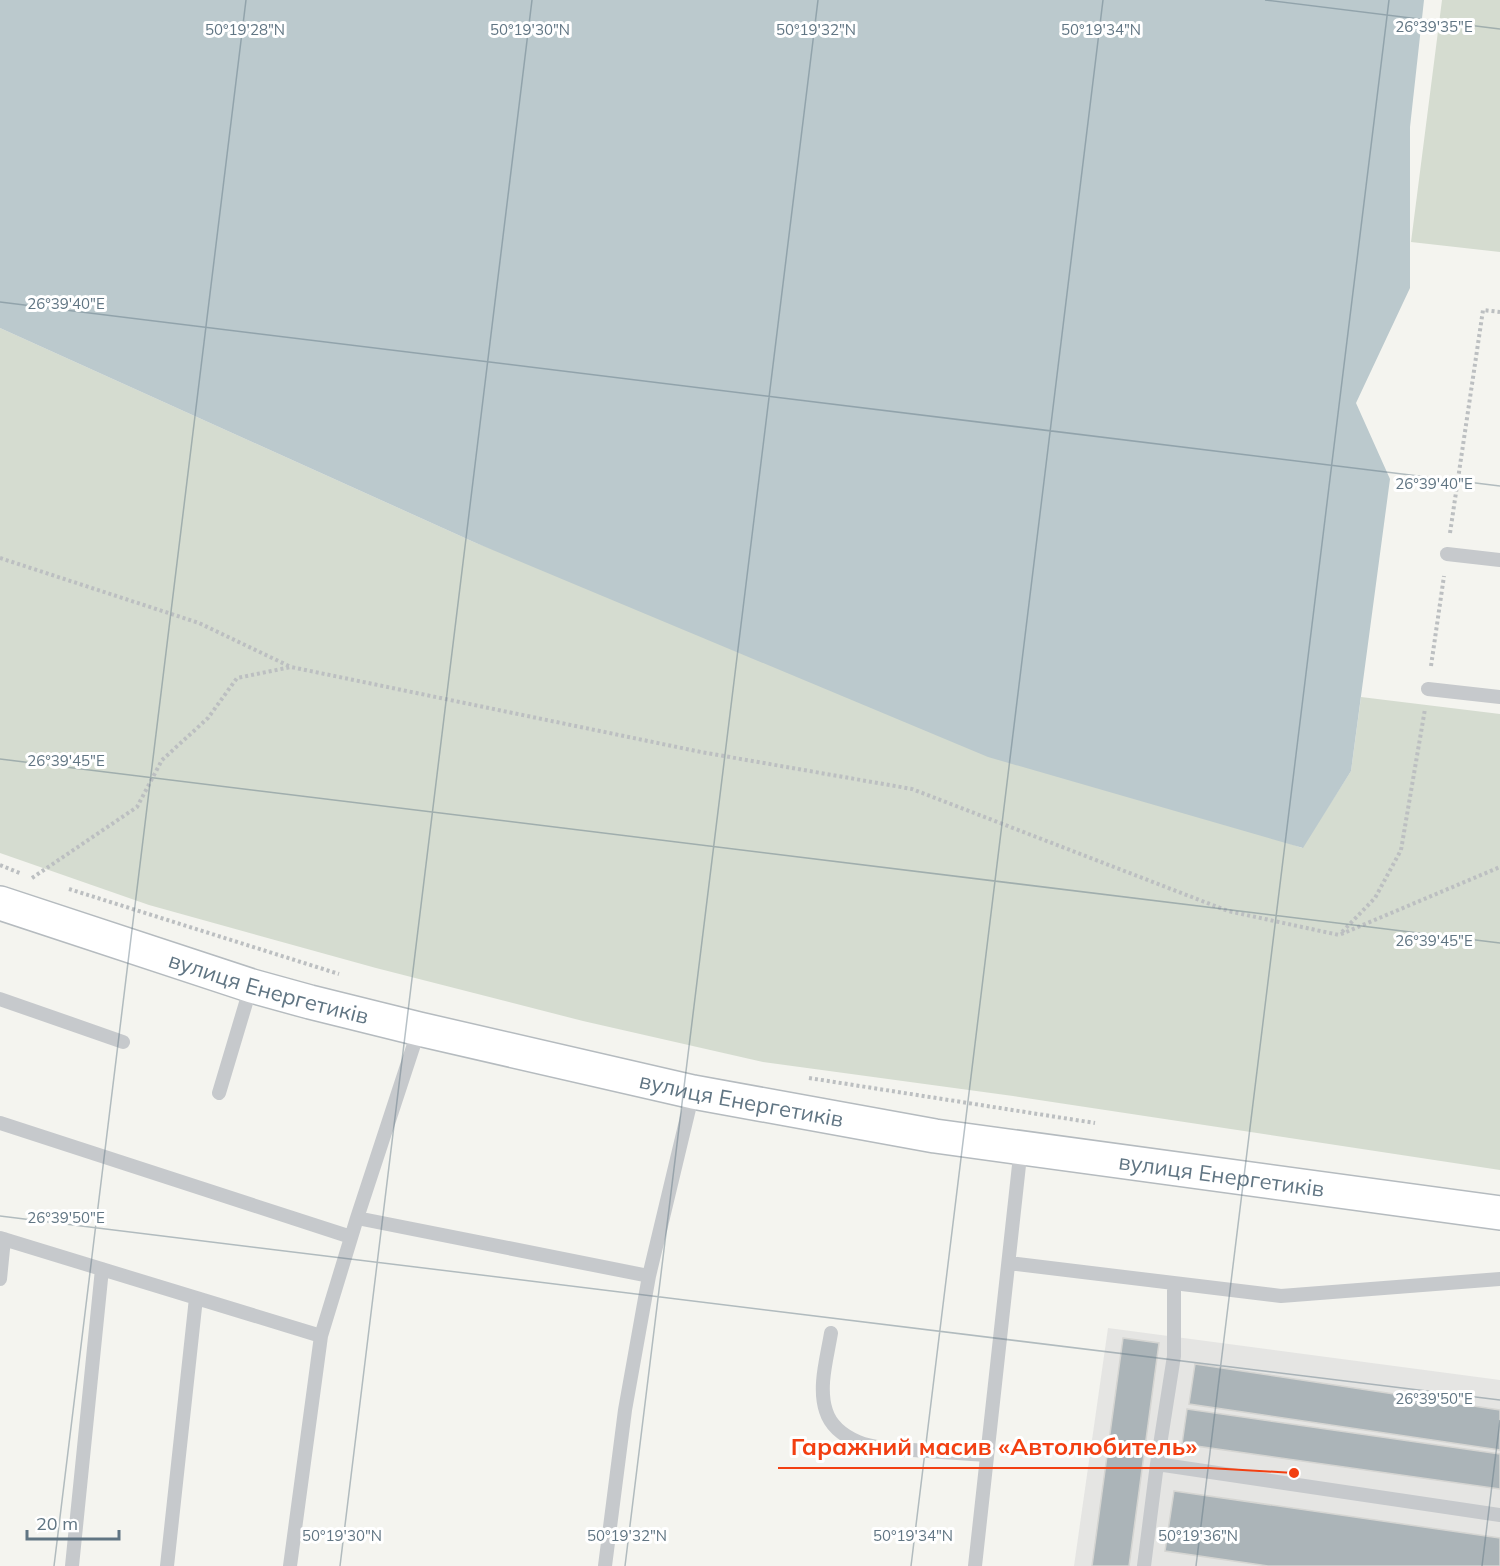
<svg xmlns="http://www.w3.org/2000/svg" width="1500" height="1566" font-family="Mulish,sans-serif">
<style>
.built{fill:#e5e5e3}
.green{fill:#d5dcd0}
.water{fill:#bbc9cd}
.building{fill:#abb4b8;stroke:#d5d5d2;stroke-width:1.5}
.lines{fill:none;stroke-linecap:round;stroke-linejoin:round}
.secondary-casing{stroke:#b5bbbf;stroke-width:36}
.path{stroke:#bcbfc1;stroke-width:4;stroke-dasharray:3 3;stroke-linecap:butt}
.service{stroke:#c6c9cc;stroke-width:14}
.secondary{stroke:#fff;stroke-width:33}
.ticks{fill:none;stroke:#607583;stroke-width:1.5;stroke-opacity:0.45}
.labels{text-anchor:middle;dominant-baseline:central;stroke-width:6;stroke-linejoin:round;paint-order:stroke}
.street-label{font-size:22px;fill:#607583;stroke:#fff}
.ticks-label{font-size:15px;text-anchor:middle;fill:#607583;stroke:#fff;stroke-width:6;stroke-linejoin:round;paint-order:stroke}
.leader{fill:none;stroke:#f23f11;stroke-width:2}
.callout-dot{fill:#f23f11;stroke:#fff;stroke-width:2}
.callout-label{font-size:24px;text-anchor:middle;font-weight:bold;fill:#f23f11;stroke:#fff;stroke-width:6;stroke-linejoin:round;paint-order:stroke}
</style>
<rect width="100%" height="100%" fill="#f4f4ef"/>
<path class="built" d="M1108 1328 1500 1380V1566H1074Z"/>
<path class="green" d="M1442 0H1500V252L1411 242Z
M0 328 476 543 1302 848 1351 771 1361 697 1500 714V1170L1013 1096 763 1062 583 1021 376 968 149 905 0 853Z"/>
<path class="water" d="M0 0H1424L1410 127V288L1356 403 1390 479 1351 771 1303 848 988 757 476 543 0 328Z"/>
<path class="building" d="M1123 1338 1159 1343 1129 1566H1092Z
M1195 1364 1500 1410V1450L1189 1404Z
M1187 1409 1500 1454V1489L1182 1444Z
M1174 1491 1500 1538V1566H1268L1165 1551Z"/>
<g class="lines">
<g class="secondary-casing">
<g id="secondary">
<path id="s1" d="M0 903 252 986 310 1002 419 1029 693 1092 935 1136 1500 1213"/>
</g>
</g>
<path class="path" d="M1450 533 1483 310 1500 312
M0 558 199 623 291 667
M1431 666 1444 576
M0 865 22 874
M32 878 137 807 162 760 208 718 237 678 291 667 701 752 912 789 1228 911 1339 935 1500 867
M69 889 339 974
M1342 932 1375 898 1401 850 1425 709
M809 1078 1095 1123"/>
<path class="service" d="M1447 554 1500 560
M1428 689 1500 697
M0 999 123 1042
M219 1093 251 986
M0 1123 351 1237
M357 1218 649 1276
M0 1238 321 1336
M1009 1263 1281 1296 1500 1279
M0 1279 4 1239
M831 1333C827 1358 818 1387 826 1411 831 1427 844 1436 858 1442 875 1449 896 1449 913 1450 938 1452 963 1453 987 1455
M1157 1464 1500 1515
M72 1566 102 1269
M167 1566 196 1298
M290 1566 321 1336 357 1218 419 1029
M605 1566 625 1410 649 1276 693 1092
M975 1566 1021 1147
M1144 1566 1157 1464 1174 1356V1285"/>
<use href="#secondary" class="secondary"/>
</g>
<path class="ticks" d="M1265 0 1500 29M0 302 1500 486M0 759 1500 943M0 1216 1500 1400M54 1566 246 0M340 1566 532 0M625 1566 818 0M911 1566 1103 0M1196 1566 1389 0M1482 1566 1500 1420"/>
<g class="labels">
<g class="street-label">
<text stroke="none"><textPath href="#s1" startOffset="282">вулиця Енергетиків</textPath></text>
<text stroke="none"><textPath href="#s1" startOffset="768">вулиця Енергетиків</textPath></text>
<text stroke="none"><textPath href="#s1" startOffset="1254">вулиця Енергетиків</textPath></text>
</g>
</g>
<g class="ticks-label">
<text x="1434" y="32">26°39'35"E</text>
<text x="245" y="35">50°19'28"N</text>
<text x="530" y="35">50°19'30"N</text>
<text x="816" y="35">50°19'32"N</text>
<text x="1101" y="35">50°19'34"N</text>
<text x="66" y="309">26°39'40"E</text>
<text x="1434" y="489">26°39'40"E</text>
<text x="66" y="766">26°39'45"E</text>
<text x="1434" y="946">26°39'45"E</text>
<text x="66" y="1223">26°39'50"E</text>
<text x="1434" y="1404">26°39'50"E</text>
<text x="342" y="1541">50°19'30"N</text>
<text x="627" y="1541">50°19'32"N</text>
<text x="913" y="1541">50°19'34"N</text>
<text x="1198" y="1541">50°19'36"N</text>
</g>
<path class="leader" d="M1294 1473L1209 1468H778"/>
<circle class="callout-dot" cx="1294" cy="1473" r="6"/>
<g class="callout-label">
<text x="994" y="1455">Гаражний масив «Автолюбитель»</text>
</g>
<path d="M27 1530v9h92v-9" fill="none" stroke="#607583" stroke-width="3"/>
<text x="36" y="1530" font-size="18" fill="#607583" stroke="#ffffff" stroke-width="4.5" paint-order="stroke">20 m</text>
</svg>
